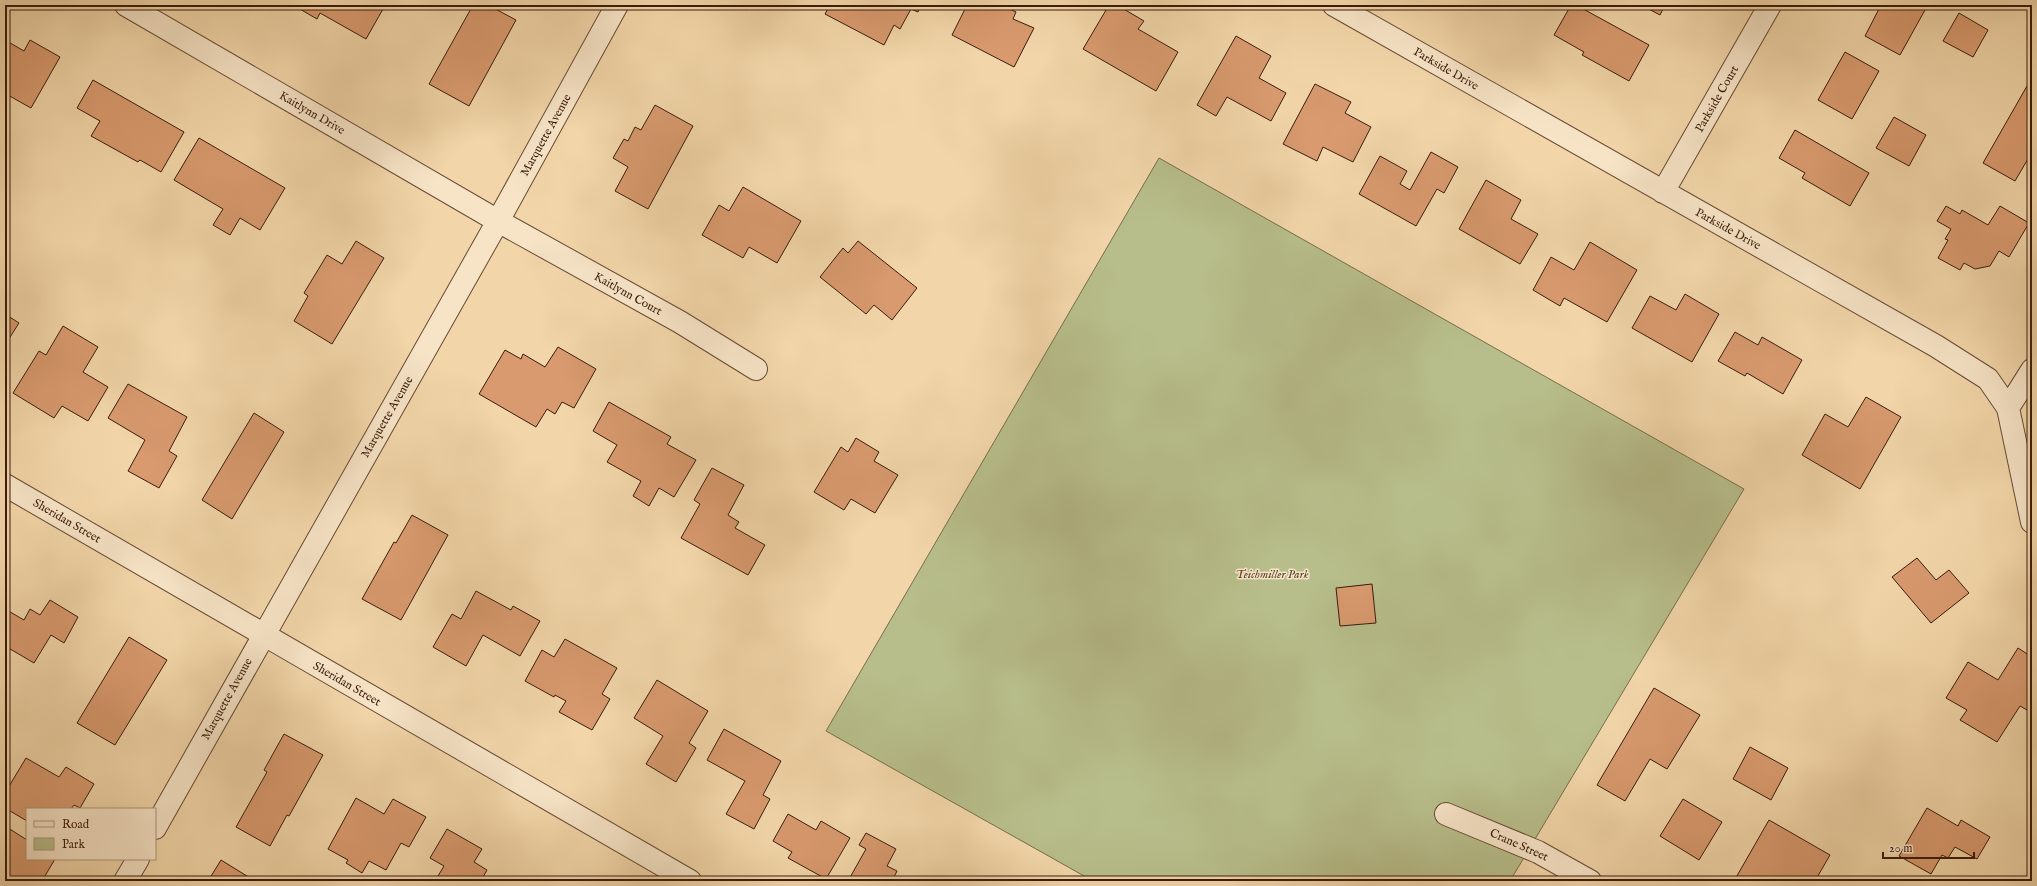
<svg xmlns="http://www.w3.org/2000/svg" width="2037" height="886" font-family="'IM FELL English',serif">
<style>
.green{fill:#b7be8b;stroke:#786d4c}
.building{fill:#d89a6e;stroke:#3a1c0c}
.lines{fill:none;stroke-linecap:round;stroke-linejoin:round}
.street-casing{stroke:#684a33;stroke-width:24}
.street{stroke:#f7e4c7;stroke-width:22}
.labels{text-anchor:middle;dominant-baseline:central;stroke-width:3;stroke-linejoin:round;paint-order:stroke}
.street-label{font-size:12px;fill:#3a1c0c;stroke:#f7e4c7}
.park-label{font-size:12px;font-style:italic;fill:#59442c;stroke:#f7e4c7}
</style>
<rect width="100%" height="100%" fill="#f2d6a9"/>
<filter id="stains"><feTurbulence type="fractalNoise" baseFrequency=".005" numOctaves="4"/><feColorMatrix values="0 0 0 0 .2 0 0 0 0 .09 0 0 0 0 .02 0 0 0 .5 -.17"/></filter>
<radialGradient id="worn" r=".72"><stop offset=".6" stop-color="#630" stop-opacity="0"/><stop offset="1" stop-color="#630" stop-opacity=".3"/></radialGradient>
<path class="green" d="M1159 158 1744 489 1510 881H1093L826 731Z"/>
<path class="building" d="M293 5H376L383 9 366 39 320 13 317 19Z
M473 5H488L516 20 469 106 429 84Z
M738 5H750L747 10Z
M830 5H921L918 12 911 9 900 29 894 25 884 45 825 14Z
M967 5H1010L1008 8 1016 12 1013 19 1034 28 1014 67 952 35Z
M1109 5H1117L1144 21 1138 29 1178 52 1156 91 1083 49Z
M1571 5H1576L1649 45 1629 81 1582 55 1584 52 1554 35Z
M1641 5H1665L1660 15Z
M1881 5H1916L1925 10 1900 55 1865 36Z
M1959 13 1988 30 1973 57 1943 41Z
M1236 36 1271 56 1259 78 1286 93 1271 121 1227 97 1216 116 1197 105Z
M5 40 24 51 30 40 60 57 31 108 6 94 5 96Z
M1845 52 1879 71 1852 119 1818 100Z
M2031 79 2032 152 2015 181 1983 163Z
M93 80 184 132 161 172 140 160 138 162 91 136 100 121 77 108Z
M1315 84 1351 102 1345 113 1371 127 1353 162 1323 147 1317 161 1283 144Z
M655 105 693 126 648 209 615 191 628 167 613 158 624 139 628 141 635 127 641 130Z
M1894 117 1926 135 1909 166 1876 148Z
M1795 130 1869 173 1850 206 1802 178 1805 173 1779 158Z
M199 138 285 188 260 230 240 218 230 235 213 225 223 209 174 180Z
M1431 152 1458 167 1444 193 1437 189 1416 226 1359 194 1380 156 1407 171 1400 184 1410 190Z
M1486 180 1521 200 1511 219 1538 234 1520 264 1459 229Z
M743 187 801 221 777 263 749 247 743 258 702 235 719 205 729 211Z
M1946 206 1960 214 1962 210 1988 225 2000 206 2029 223 2009 257 1999 251 1990 266 1975 269 1964 263 1960 270 1938 258 1948 240 1945 239 1951 229 1937 221Z
M356 241 384 258 332 344 294 321 308 296 304 293 327 255 342 264Z
M858 241 917 288 892 320 874 305 866 314 820 277 843 248 848 253Z
M1590 242 1637 270 1607 322 1564 298 1560 306 1533 290 1551 257 1574 270Z
M1685 294 1719 314 1692 362 1632 328 1650 296 1676 310Z
M5 314 19 323 5 345Z
M63 326 98 347 83 372 108 387 88 421 62 406 54 418 13 393 39 351 46 355Z
M1735 332 1758 345 1762 337 1802 360 1783 394 1747 373 1745 376 1718 361Z
M558 347 596 369 574 408 562 402 555 414 547 409 536 427 479 394 505 350 521 359 523 354 545 367Z
M128 384 187 417 169 451 177 456 159 488 128 471 145 440 108 418Z
M1866 397 1901 417 1860 489 1802 455 1825 414 1848 427Z
M609 402 671 437 667 444 696 460 674 497 659 488 649 506 633 496 641 481 607 462 617 445 593 431Z
M254 413 284 432 232 519 202 500Z
M856 438 879 452 874 461 898 475 875 513 851 499 844 510 814 492 841 447 848 452Z
M712 468 744 485 728 515 739 522 735 528 765 545 748 575 681 538 700 504 694 500Z
M412 515 448 535 401 620 362 599 394 542 396 543Z
M1917 558 1936 580 1949 570 1969 593 1931 623 1892 577Z
M1372 584 1376 623 1340 626 1336 588Z
M476 591 511 610 513 606 540 621 520 656 483 635 466 666 433 647 452 614 461 619Z
M50 600 78 617 64 643 51 635 34 663 5 646V609L24 620 30 609 40 615Z
M129 637 167 660 115 745 77 723Z
M565 639 617 668 602 694 610 699 592 730 559 712 566 701 555 695 554 697 525 681 542 650 554 657Z
M2018 648 2032 657V703L2027 710 2020 706 1997 742 1960 720 1967 710 1946 698 1968 662 1998 680Z
M657 680 708 711 689 743 696 748 676 782 646 764 663 736 634 718Z
M1654 688 1700 715 1667 769 1650 759 1625 801 1597 785Z
M724 729 781 761 763 795 770 799 754 829 726 814 745 781 707 760Z
M284 734 323 755 289 816 287 815 270 846 236 827 267 772 264 770Z
M1750 747 1788 768 1771 800 1733 779Z
M26 758 59 777 66 767 94 784 80 808 74 805 71 809H27V821L5 808V793Z
M356 798 384 814 393 799 426 817 409 847 401 843 386 870 369 861 362 873 346 863 348 860 328 849Z
M1683 799 1722 822 1699 860 1660 836Z
M1927 808 1958 826 1961 820 1990 837 1977 859 1955 847 1948 858 1942 855 1931 874 1899 856Z
M788 814 816 830 821 821 850 838 826 879 788 858 792 852 773 841Z
M1769 820 1830 855 1815 881H1734Z
M5 826 27 840V859H55L42 881H12L5 877Z
M447 829 482 849 474 862 487 870 482 879 485 881H435L444 866 430 858Z
M866 833 896 849 887 866 897 871 894 877 900 881H848L866 849 859 845Z
M221 860 255 881H208Z"/>
<g class="lines">
<g class="street-casing">
<path id="street" d="M126 5 498 221 680 322 756 369
M1334 5 1936 346 1988 379 2008 408 2032 522
M1663 192 1770 5
M2008 408 2032 370
M5 485 690 881
M1446 814 1538 852 1590 881
M155 828 498 221 617 5
M125 881 138 859"/>
</g>
<use href="#street" class="street"/>
</g>
<g class="labels">
<g class="street-label">
<text transform="translate(1446 69) rotate(30)">Parkside Drive</text>
<text transform="translate(1717 99) rotate(-60)">Parkside Court</text>
<text transform="translate(312 113) rotate(30)">Kaitlynn Drive</text>
<text transform="translate(546 135) rotate(-61)">Marquette Avenue</text>
<text transform="translate(1728 229) rotate(29)">Parkside Drive</text>
<text transform="translate(628 294) rotate(29)">Kaitlynn Court</text>
<text transform="translate(387 417) rotate(-60)">Marquette Avenue</text>
<text transform="translate(67 521) rotate(30)">Sheridan Street</text>
<text transform="translate(347 684) rotate(30)">Sheridan Street</text>
<text transform="translate(227 699) rotate(-61)">Marquette Avenue</text>
<text transform="translate(1519 845) rotate(24)">Crane Street</text>
</g>
<g class="park-label">
<text x="1272" y="574">Teichmiller Park</text>
</g>
</g>
<rect width="2037" height="886" fill="none" stroke="#f2d6a9" stroke-width="20"/>
<rect x="6" y="6" width="2025" height="874" fill="none" stroke="#3a1c0c" stroke-width="2"/>
<rect x="10" y="10" width="2017" height="866" fill="none" stroke="#3a1c0c"/>
<rect x="26" y="808" width="130" height="52" fill="#f7e4c7" stroke="#ab947c"/>
<rect x="34" y="821" width="20" height="6" fill="#f7e4c7" stroke="#ab947c"/>
<text x="62" y="828" font-size="12" fill="#3a1c0c">Road</text>
<rect x="34" y="838" width="20" height="12" fill="#b7be8b" stroke="#ab947c"/>
<text x="62" y="848" font-size="12" fill="#3a1c0c">Park</text>
<path d="M1883 852v6h91v-6" fill="none" stroke="#3a1c0c" stroke-width="2"/>
<text x="1889" y="852" font-size="12" fill="#3a1c0c" stroke="#f7e4c7" stroke-width="3" paint-order="stroke">20 m</text>
<rect width="100%" height="100%" filter="url(#stains)"/>
<rect width="100%" height="100%" fill="url(#worn)"/>
</svg>
